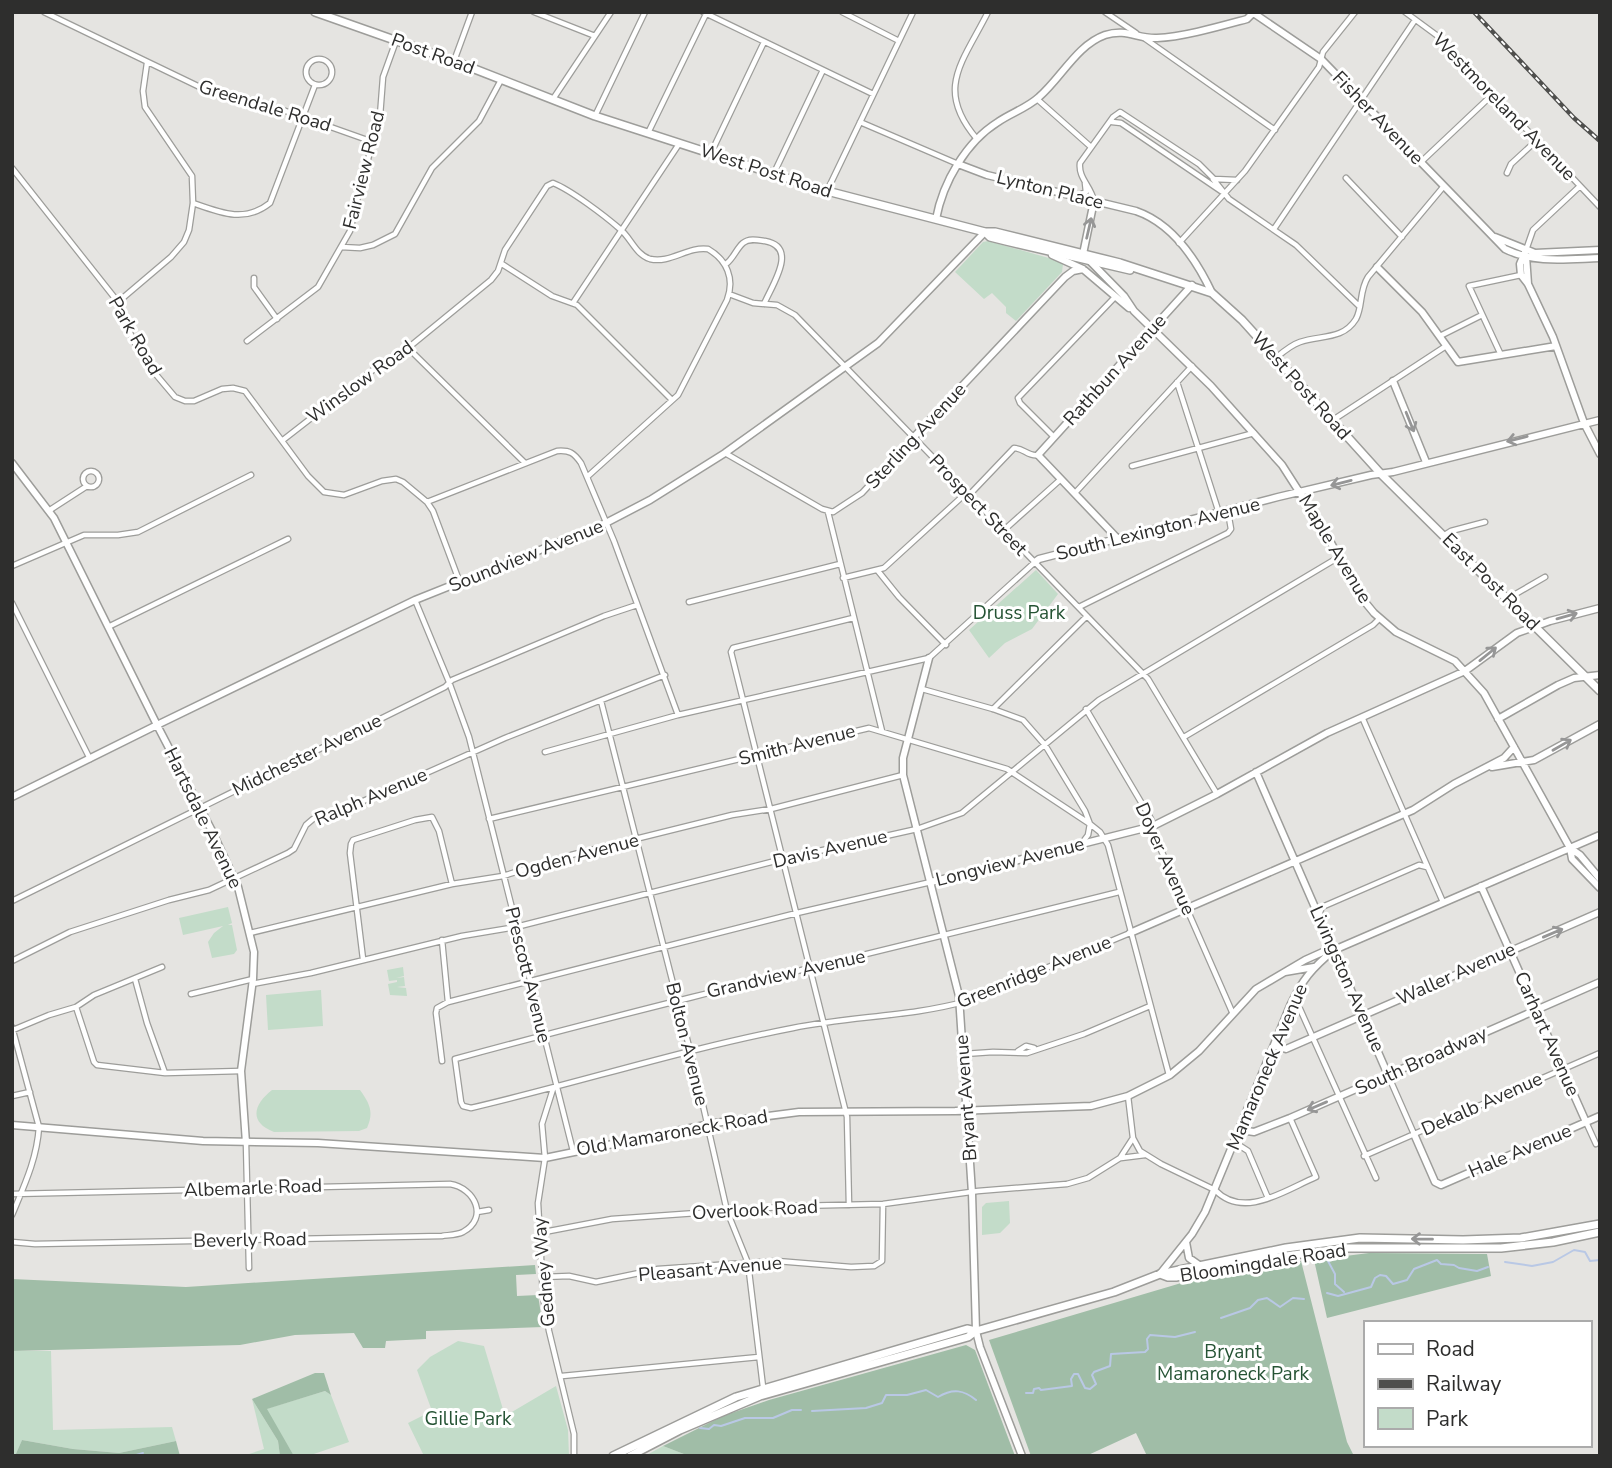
<svg xmlns="http://www.w3.org/2000/svg" width="1612" height="1468" font-family="'Nunito Sans',sans-serif">
<style>
.green{fill:#c3dcc9}
.forest{fill:#a0bda7}
.lines{fill:none;stroke-linecap:round;stroke-linejoin:round}
.stream{stroke:#b9c8e5;stroke-width:2}
.street-casing{stroke:#9d9d9a;stroke-width:7}
.secondary-casing{stroke:#9d9d9a;stroke-width:9}
.primary-casing{stroke:#9d9d9a;stroke-width:10}
.street{stroke:#fff;stroke-width:4.5}
.secondary{stroke:#fff;stroke-width:6}
.primary{stroke:#fff;stroke-width:7}
.rail-casing{stroke:#4f4f4d;stroke-width:4.5}
.rail{stroke:#fff;stroke-width:2;stroke-dasharray:5;stroke-linecap:butt}
.oneway{stroke:#969696}
.labels{text-anchor:middle;dominant-baseline:central;stroke-width:6;stroke-linejoin:round;paint-order:stroke}
.street-label{font-size:19px;fill:#2e2e2d;stroke:#fff}
.park-label{font-size:19px;fill:#255334;stroke:#fff}
</style>
<rect width="100%" height="100%" fill="#e5e4e1"/>
<path class="green" d="M988 241 1056 260 1063 264 1062 272 1016 321 1006 313V307L992 293 984 299 955 272 983 242Z
M1036 570 1058 594 1032 629 1005 643 989 658 969 630Z
M228 907 232 923 228 925H232L237 950 234 954 212 958 208 942 214 933 223 926 183 935 179 918Z
M403 967 404 976 396 978 404 977 405 986 397 987 406 988 407 996 390 995 388 984 397 982V980L389 981 387 970Z
M321 990 323 1026 268 1030 266 995Z
M272 1090H360C370 1104 374 1112 367 1128L359 1131 274 1132C248 1122 254 1104 272 1090Z
M1009 1201 1010 1223 1000 1233 982 1235V1207L986 1203Z
M458 1341 484 1346 505 1416 556 1386 568 1430 569 1456H424L408 1423 432 1411 417 1370 430 1357Z
M12 1351H51L53 1430 172 1427 176 1441 119 1453 73 1449 22 1440 15 1456H12Z
M325 1391 331 1395 349 1442 308 1456H294L266 1409Z
M252 1399 278 1441 280 1456H243L264 1449Z
M663 1446 689 1456H645Z"/>
<path class="forest" d="M1369 1253 1487 1254 1491 1276 1327 1318 1314 1260Z
M1301 1261 1347 1442 1354 1456H1147L1136 1433 1086 1456H1031L989 1340 1188 1281 1251 1267Z
M535 1265 536 1274 516 1275 517 1296 538 1295 543 1327 426 1331V1339L386 1341 385 1348H363L354 1333 295 1335 240 1345 12 1351V1279L186 1287Z
M966 1345 975 1350 1015 1456H689L663 1446 723 1416 769 1400Z
M315 1373H324L331 1395 325 1391 267 1409 294 1456H280L278 1441 252 1399Z
M22 1440 73 1449 119 1453 176 1441 180 1456H15Z"/>
<g class="lines">
<path class="stream" d="M1328 1261 1335 1274V1284L1344 1292
M1505 1262 1532 1266 1553 1262 1574 1250 1585 1252 1590 1261 1600 1260
M1327 1293 1338 1296 1371 1287 1375 1278 1380 1275 1386 1276 1393 1284 1407 1280 1414 1269 1437 1260 1441 1264 1454 1265 1459 1268 1477 1271 1488 1267
M1221 1318 1250 1308 1258 1300 1267 1298 1280 1307 1293 1298 1304 1299
M1026 1393H1033L1034 1389 1039 1388 1041 1390 1072 1386 1071 1379 1074 1374H1078L1085 1388 1090 1389 1096 1384 1092 1375 1094 1372 1110 1366 1111 1354 1145 1352 1148 1349 1147 1339 1150 1335 1175 1337 1195 1332
M812 1411 866 1408 882 1403 886 1395H907L926 1390 938 1397C953 1388 964 1390 976 1400
M700 1428 709 1429 714 1425 721 1426 745 1418H773L792 1410H801
M133 1456 143 1453"/>
<g class="street-casing">
<path id="street" d="M44 12 206 90 263 103 373 142
M534 12 595 36
M703 12 873 94
M842 12 899 41
M1105 12 1136 33
M1405 12 1439 37 1600 207
M1144 38 1275 130
M306 72a13 13 0 1 1 26 0a13 13 0 1 1-26 0Z
M454 61 472 12
M553 99 611 12
M1037 99 1091 147
M595 116 645 12
M860 122 958 164
M1112 122 1121 123 1221 191
M648 133 706 14
M977 139C934 89 963 62 988 12
M711 153 764 42
M1421 162 1493 94
M12 168 118 302 133 340 153 371 175 397 185 401H194L222 389 233 388 245 391 308 476 324 492 344 495 382 481 396 479 403 482 427 502 433 511 460 583
M774 173 823 70
M1507 173 1511 164 1537 140
M1346 178 1402 237
M1213 179 1229 199 1296 245 1359 306
M827 191 913 12
M1077 196 1086 192 1085 183
M1094 201C1091 186 1078 178 1080 163L1113 117 1120 112 1199 164 1214 179 1237 180
M193 203C221 213 245 223 270 203L315 85
M1274 229 1415 20
M1179 243 1245 171 1319 67 1323 52 1355 12
M341 247 360 248 373 245 395 234 432 168 479 121 501 80
M1526 250 1533 230 1580 186
M502 264 552 296 577 305 672 400
M726 264C734 258 736 249 743 243 749 238 758 240 765 241 799 247 772 285 764 304
M254 278V287L277 319
M729 294 753 303 777 305 795 315 1148 679 1217 794
M118 302 171 257 184 242 189 230 193 203 192 176 145 107 143 91 147 63
M573 303 679 144
M1440 336 1482 315
M247 341 318 287 350 231 360 188 380 116 383 77 396 41
M408 348 525 463
M1501 355 1469 286 1521 275
M1277 357C1284 351 1291 345 1300 342 1321 335 1343 340 1356 319 1363 306 1359 291 1368 277L1444 186
M1177 382 1219 513
M1333 420 1446 346
M1054 437 1020 403 1018 398 1115 297
M283 440 373 370 408 348 491 280 498 271 505 250 547 186 553 183C571 190 605 216 620 229 631 238 636 255 650 259 670 264 688 246 708 249 727 260 735 279 727 300L678 395 587 477
M725 453 822 509 833 512 862 493 913 438
M1132 466 1254 433
M83 479a8 8 0 1 1 16 0a8 8 0 1 1-16 0Z
M1075 493 1192 366
M427 502 557 451C570 450 574 453 581 463L614 541 678 715
M50 510 87 486
M828 512 882 731
M1003 531 1061 479
M1443 536 1451 531 1485 522
M12 566 84 535H118L138 532 251 475
M878 571 899 597 946 645
M843 578 884 568 964 495 972 492 1014 448C1024 448 1028 457 1038 455
M1507 599 1545 577
M415 600 449 682 469 737 573 1151
M689 602 840 564
M12 603 90 759
M1079 607 1228 533 1231 529 1228 512
M108 627 288 539
M922 689 993 709 1023 720 1045 745 1085 811 1090 824 1100 832 1108 845 1169 1075
M601 701 695 1070 727 1211 748 1263 763 1387
M993 709 1087 616
M1086 709 1151 819 1154 834 1233 1014
M1362 717 1443 902
M1184 737 1373 625 1379 619
M545 752 678 715 929 658 1035 562
M489 819 869 728 1007 769 1090 824 1088 835 1082 843
M12 901 445 687 452 680 604 616 637 605
M1319 915 1322 907 1419 865 1427 867
M250 933 452 884 503 876 571 855 732 815 771 809 903 775
M442 940 448 1002
M363 959 350 853 351 844 353 840 415 820 432 817 439 831 452 884
M12 961 70 932 169 900 209 890 288 853 294 849 306 825 313 819 361 802 505 738 665 675
M135 979 147 1023 165 1073
M252 984 311 973 462 936 516 927 783 859 917 829 962 813 1099 700 1339 557
M191 994 253 979
M1290 1006 1300 1009 1376 1178
M76 1007 94 1062 97 1065 165 1073 241 1071
M12 1027 39 1127C37 1159 24 1186 12 1215
M13 1030 49 1015 76 1007 94 995 162 967
M1018 1051 1026 1046 1034 1048
M964 1054 993 1052 1027 1053 1084 1034 1150 1006
M455 1059 461 1102 463 1106 471 1108C578 1083 684 1049 793 1028 851 1016 910 1017 967 1001L1130 933
M455 1059C675 999 898 947 1119 892
M442 1061 436 1013 437 1008 448 1002 797 913 931 882
M1388 1075 1414 1134
M553 1089 542 1124 545 1158 538 1203 541 1257 543 1297 549 1331 574 1434V1456
M12 1096 30 1092
M1128 1096 1133 1138 1140 1151 1161 1164 1215 1190C1244 1220 1285 1190 1316 1177L1290 1118
M1586 1122 1596 1144
M1234 1142 1248 1151 1268 1198
M246 1143 249 1268
M1364 1156 1600 1053
M1121 1158 1145 1155
M12 1194 450 1184C475 1188 489 1218 463 1232 457 1235 449 1235 442 1236L35 1244 12 1242
M849 1205 847 1117 731 652 733 648 853 618
M477 1212 489 1210
M539 1233 612 1219 795 1206 883 1204 978 1191 1067 1184 1088 1178 1120 1158 1133 1138
M543 1277 569 1276 596 1282 658 1269 777 1261 851 1267 874 1266 882 1261 883 1204
M562 1376 759 1357"/>
</g>
<g class="secondary-casing">
<path id="secondary" d="M1252 12 1321 59 1505 249C1534 264 1568 259 1600 258
M958 164 987 175 1136 211C1171 223 1196 259 1212 293
M1094 201 1083 254 1124 296 1134 311 1211 386 1282 465 1325 532 1360 596 1374 613 1396 632 1455 661 1484 693 1570 848 1572 859 1600 888
M936 219C943 182 966 142 998 122 1011 113 1027 108 1039 97 1061 78 1077 45 1105 35 1127 28 1137 39 1157 38 1183 37 1221 26 1247 19L1253 13
M1495 237 1535 253 1600 250
M1526 250 1520 264 1521 275 1528 284 1553 337 1584 423 1600 454
M1052 255 1083 269 1129 308
M1526 256 1528 284
M1377 267 1422 312 1458 362 1556 346
M1393 381 1426 462
M913 438 1065 277 1073 271 1083 269
M12 463 54 518 157 725 211 829 238 887 254 952 253 979 241 1071 246 1143
M1118 539 1038 455 1192 285
M1035 562 1039 559 1278 497 1371 475 1393 472 1600 420
M929 658 903 758V775L959 996 972 1193 976 1331 980 1347 1022 1456
M1498 719 1558 685 1574 678 1600 675
M1492 767 1534 760 1600 724
M1256 772 1388 1075
M12 797 157 725 415 600 600 526 650 500 725 453 878 343 985 232
M1570 848 1580 855 1600 879
M931 882 1153 826 1217 794 1327 733 1465 671 1517 633 1550 621 1600 608
M1481 886 1586 1122
M1130 933 1413 810 1454 784 1504 758 1514 747
M1285 972 1314 967
M1274 1045 1286 1049 1600 912
M12 1125 203 1141 318 1143 545 1158 715 1123 799 1112 955 1111 1091 1106 1128 1096 1170 1075 1199 1051 1256 989 1305 960 1325 951 1334 950
M1240 1130 1254 1132 1290 1118 1600 982
M1414 1134 1435 1182 1441 1185 1600 1116
M1186 1242 1189 1258 1199 1265
M1160 1274 1192 1234 1205 1212 1290 1006C1302 980 1312 968 1334 950L1600 835"/>
</g>
<g class="primary-casing">
<path id="primary" d="M315 12 454 61 595 116 827 191 985 232H995L1120 263 1212 293 1242 320 1381 474 1600 691
M986 233 990 237 1006 241 1130 270
M1160 1274 1168 1277H1176L1270 1258 1347 1248H1501L1553 1242 1600 1232
M613 1456 736 1397 967 1329 976 1331
M630 1456 680 1430 760 1396 968 1337 976 1331 1114 1292 1160 1274 1286 1248 1360 1238 1463 1240 1521 1238 1600 1224"/>
</g>
<use href="#street" class="street"/>
<use href="#secondary" class="secondary"/>
<use href="#primary" class="primary"/>
<g class="rail-casing">
<path id="rail" d="M1474 12 1574 118 1600 141"/>
</g>
<use href="#rail" class="rail"/>
</g>
<defs><path id="oneway-shaft" d="M-6 0H5M1.5-3L5.5 0L1.5 3" fill="none" stroke-width="1.6" stroke-linecap="round" stroke-linejoin="round" transform="scale(1.75)"/></defs>
<g class="oneway">
<use href="#oneway-shaft" transform="translate(1089 228) rotate(-77)"/>
<use href="#oneway-shaft" transform="translate(1410 422) rotate(68)"/>
<use href="#oneway-shaft" transform="translate(1517 439) rotate(166)"/>
<use href="#oneway-shaft" transform="translate(1341 483) rotate(166)"/>
<use href="#oneway-shaft" transform="translate(1567 616) rotate(-16)"/>
<use href="#oneway-shaft" transform="translate(1488 654) rotate(-39)"/>
<use href="#oneway-shaft" transform="translate(1562 745) rotate(-30)"/>
<use href="#oneway-shaft" transform="translate(1553 933) rotate(-23)"/>
<use href="#oneway-shaft" transform="translate(1317 1106) rotate(157)"/>
<use href="#oneway-shaft" transform="translate(1422 1239) rotate(-179)"/>
</g>
<g class="labels">
<g class="street-label">
<text transform="translate(433 54) rotate(20)">Post Road</text>
<text transform="translate(265 106) rotate(17)">Greendale Road</text>
<text transform="translate(1504 107) rotate(46)">Westmoreland Avenue</text>
<text transform="translate(1378 118) rotate(46)">Fisher Avenue</text>
<text transform="translate(364 170) rotate(-76)">Fairview Road</text>
<text transform="translate(766 171) rotate(18)">West Post Road</text>
<text transform="translate(1050 190) rotate(14)">Lynton Place</text>
<text transform="translate(135 336) rotate(60)">Park Road</text>
<text transform="translate(1115 370) rotate(-48)">Rathbun Avenue</text>
<text transform="translate(360 382) rotate(-36)">Winslow Road</text>
<text transform="translate(1301 386) rotate(48)">West Post Road</text>
<text transform="translate(916 436) rotate(-47)">Sterling Avenue</text>
<text transform="translate(978 505) rotate(46)">Prospect Street</text>
<text transform="translate(1158 529) rotate(-14)">South Lexington Avenue</text>
<text transform="translate(1335 549) rotate(59)">Maple Avenue</text>
<text transform="translate(526 556) rotate(-22)">Soundview Avenue</text>
<text transform="translate(1491 582) rotate(45)">East Post Road</text>
<text transform="translate(797 745) rotate(-14)">Smith Avenue</text>
<text transform="translate(307 755) rotate(-26)">Midchester Avenue</text>
<text transform="translate(371 797) rotate(-23)">Ralph Avenue</text>
<text transform="translate(203 818) rotate(64)">Hartsdale Avenue</text>
<text transform="translate(830 849) rotate(-13)">Davis Avenue</text>
<text transform="translate(577 856) rotate(-15)">Ogden Avenue</text>
<text transform="translate(1165 859) rotate(66)">Doyer Avenue</text>
<text transform="translate(1010 862) rotate(-14)">Longview Avenue</text>
<text transform="translate(1034 972) rotate(-22)">Greenridge Avenue</text>
<text transform="translate(786 974) rotate(-13)">Grandview Avenue</text>
<text transform="translate(1456 974) rotate(-24)">Waller Avenue</text>
<text transform="translate(528 975) rotate(76)">Prescott Avenue</text>
<text transform="translate(1347 979) rotate(66)">Livingston Avenue</text>
<text transform="translate(1547 1034) rotate(66)">Carhart Avenue</text>
<text transform="translate(687 1044) rotate(76)">Bolton Avenue</text>
<text transform="translate(1421 1061) rotate(-24)">South Broadway</text>
<text transform="translate(1267 1067) rotate(-67)">Mamaroneck Avenue</text>
<text transform="translate(966 1098) rotate(-94)">Bryant Avenue</text>
<text transform="translate(1482 1104) rotate(-24)">Dekalb Avenue</text>
<text transform="translate(672 1133) rotate(-10)">Old Mamaroneck Road</text>
<text transform="translate(1520 1151) rotate(-23)">Hale Avenue</text>
<text transform="translate(253 1188) rotate(-2)">Albemarle Road</text>
<text transform="translate(755 1210) rotate(-3)">Overlook Road</text>
<text transform="translate(250 1240) rotate(-1)">Beverly Road</text>
<text transform="translate(1263 1263) rotate(-9)">Bloomingdale Road</text>
<text transform="translate(710 1269) rotate(-5)">Pleasant Avenue</text>
<text transform="translate(544 1272) rotate(-95)">Gedney Way</text>
</g>
<g class="park-label">
<text x="1019" y="613">Druss Park</text>
<text x="1233" y="1352">Bryant<tspan x="1233" dy="22">Mamaroneck Park</tspan></text>
<text x="468" y="1419">Gillie Park</text>
</g>
</g>
<rect width="1612" height="1468" fill="none" stroke="#2e2e2d" stroke-width="28"/>
<rect x="1364" y="1321" width="228" height="126" fill="#ffffff" stroke="#ababab" stroke-width="2"/>
<rect x="1378" y="1344" width="35" height="10" fill="#ffffff" stroke="#ababab" stroke-width="2"/>
<text x="1426" y="1356" font-size="21" fill="#2e2e2d">Road</text>
<rect x="1378" y="1379" width="35" height="10" fill="#4f4f4d" stroke="#ababab" stroke-width="2"/>
<text x="1426" y="1391" font-size="21" fill="#2e2e2d">Railway</text>
<rect x="1378" y="1408" width="35" height="21" fill="#c3dcc9" stroke="#ababab" stroke-width="2"/>
<text x="1426" y="1426" font-size="21" fill="#2e2e2d">Park</text>
</svg>
